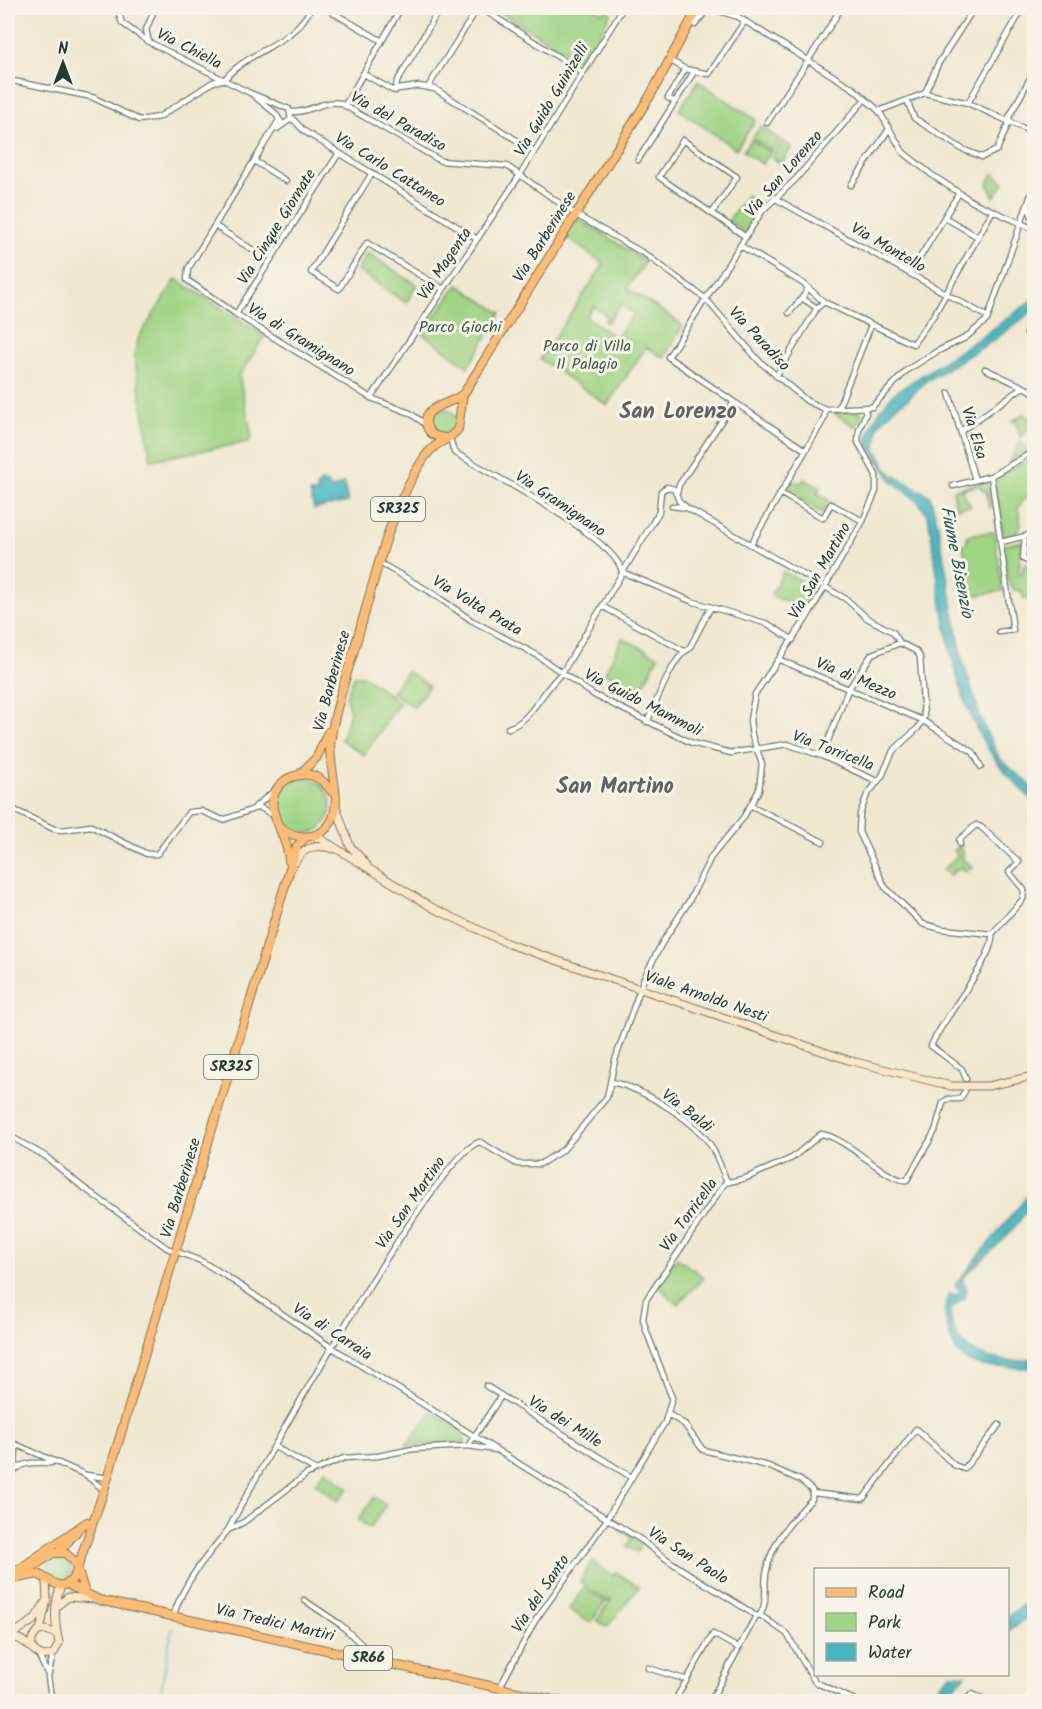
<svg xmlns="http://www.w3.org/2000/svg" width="1042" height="1709" font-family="Kalam,sans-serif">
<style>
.green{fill:#a0d485;stroke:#60885c;stroke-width:1.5;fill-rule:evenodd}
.water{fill:#47b6c1;stroke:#337a7a;stroke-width:1.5}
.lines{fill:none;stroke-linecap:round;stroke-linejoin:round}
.stream{stroke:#47b6c1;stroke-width:1.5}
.street-casing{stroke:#68786a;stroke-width:7}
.secondary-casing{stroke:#68786a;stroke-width:9}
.primary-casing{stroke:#68786a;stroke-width:10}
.street{stroke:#fff;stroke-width:4.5}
.secondary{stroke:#ffe4c6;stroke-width:7}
.primary{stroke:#ffbb71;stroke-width:8}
.labels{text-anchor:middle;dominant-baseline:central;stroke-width:6;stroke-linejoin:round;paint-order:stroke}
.shield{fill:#f7f3e8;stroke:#60746a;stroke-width:1.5}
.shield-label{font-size:15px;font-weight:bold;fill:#1f3d34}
.street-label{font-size:16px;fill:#1f3d34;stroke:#f7f3e8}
.park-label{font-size:16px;fill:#395b44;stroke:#f7f3e8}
.water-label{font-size:18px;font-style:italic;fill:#295b57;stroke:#f7f3e8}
.district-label{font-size:22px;font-weight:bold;fill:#606266;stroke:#f7f3e8}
</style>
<rect width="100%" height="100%" fill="#f7f3e8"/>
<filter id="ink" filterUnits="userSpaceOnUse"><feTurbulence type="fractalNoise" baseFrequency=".0167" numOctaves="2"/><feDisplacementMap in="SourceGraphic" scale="12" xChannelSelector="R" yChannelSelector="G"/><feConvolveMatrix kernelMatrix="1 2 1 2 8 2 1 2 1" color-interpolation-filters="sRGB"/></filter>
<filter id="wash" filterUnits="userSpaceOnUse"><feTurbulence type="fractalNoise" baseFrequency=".008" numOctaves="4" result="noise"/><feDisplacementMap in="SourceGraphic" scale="24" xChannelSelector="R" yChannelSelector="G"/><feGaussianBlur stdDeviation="1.35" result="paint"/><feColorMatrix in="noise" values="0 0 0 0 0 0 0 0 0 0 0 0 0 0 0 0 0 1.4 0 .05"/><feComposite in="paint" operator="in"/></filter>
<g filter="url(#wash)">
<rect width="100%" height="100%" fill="#f0e7cf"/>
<path class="green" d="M494 8H594L603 13 606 9 611 13 581 65 577 59Z
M698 81 756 120 736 149 679 110Z
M761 126 780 140 772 151 752 138Z
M751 140 771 153 762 164 743 151Z
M783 141 792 147 781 164 772 157Z
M993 173 1004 183 994 197 988 184Z
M747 195 763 206 767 200 770 201 763 205 746 233 728 221Z
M577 218 646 261 627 288 680 323 682 327 664 358 646 347 607 405 540 359 604 264 566 237ZM621 304 634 314 616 338 586 316 594 306 607 316 604 321 607 323Z
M367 253 417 285 406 303 357 270Z
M176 279 265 336 239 376 252 437 248 442 151 460 134 354 139 337Z
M458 285 501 313 468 367 422 333Z
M432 421a12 12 0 1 1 24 0a12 12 0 1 1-24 0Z
M859 411 863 415 856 427 832 412Z
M1024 414 1033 420 1021 438 1015 421H1012Z
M1020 443 1031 450 1009 462Z
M1034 457V496L1024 498 1018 508 1021 525 1014 536 1004 537 995 484 1002 474Z
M804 479 820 488 817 493 829 500 822 513 785 492 792 481 801 483Z
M987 480 991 507 989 508 986 491H982L980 485 961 490 971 506 956 508 953 490Z
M994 532 1003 591 972 596 963 544 967 543V535Z
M1023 541 1018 574 1021 575 1024 564 1034 568V600L1024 599 1022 591 1014 590 1008 582 1003 545Z
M783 572 819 589 808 611 771 595Z
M622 638 658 656 641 690 605 673Z
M407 671 429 686 414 707 392 692Z
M354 676H364L400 702 364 755 341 740 350 712 346 696Z
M275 806a28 28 0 1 1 56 0a28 28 0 1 1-56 0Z
M959 846 963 852V860L973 867 966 872 962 867 949 875 943 870 958 855 954 851Z
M677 1258 704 1277 678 1304 657 1286Z
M431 1412 463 1430 465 1442 406 1446Z
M326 1470 348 1488 338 1501 315 1483Z
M374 1497 386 1505 370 1528 358 1520Z
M620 1528 642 1542 638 1552 627 1547 632 1537 619 1530Z
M47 1569a12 12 0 1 1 24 0a12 12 0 1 1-24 0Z
M592 1561 613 1576 616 1572 639 1587 607 1627 597 1620 612 1598 607 1601 580 1582Z
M584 1588 605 1602 590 1623 569 1609Z"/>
<path class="water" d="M1034 299V310L993 341 926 381 908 399 895 407 878 426 876 449 887 469 893 475 930 496 938 525 962 658 983 725 1000 759 1034 788V803C1022 788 1007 776 995 759 947 693 942 595 928 516L918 501 892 481 867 443C871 423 881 406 896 392L983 336Z
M321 482 328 484 330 490 344 483 348 502 314 509 310 493H318L317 487Z
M1034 1188C1035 1217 982 1258 962 1279L967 1289 965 1297 951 1309C947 1353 999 1367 1034 1359V1369C1001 1363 961 1379 949 1334 945 1319 943 1307 949 1293L958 1295 960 1290 955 1285Z
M1034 1597V1612L1008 1631V1616Z
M951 1674 966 1675 940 1701H924Z"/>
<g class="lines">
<path class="stream" d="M159 1702 172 1628"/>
</g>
</g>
<g filter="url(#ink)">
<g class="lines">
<g class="street-casing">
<path id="street" d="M117 8 122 23 149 42 250 93 289 109 291 119 277 129
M325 8 382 41
M724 8 854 89 879 111 903 152 932 175 973 202 1034 229
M736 8 737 14
M480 10 487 12 582 72
M695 25 705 12 713 9 735 16
M149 42 146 30 155 8
M673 62 685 69 709 74 745 21
M364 74 392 90 419 86 435 89 534 151
M8 80 92 97 139 120 159 117 213 82 221 80
M224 80C248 50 293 45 311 8
M428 87 474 14 480 10
M395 91 397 82 440 8
M925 93 968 103 1034 133
M253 95 275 113 281 122
M907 100 914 118 962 149 982 157 997 150 1010 120
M675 102 668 98 685 69
M968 103 1023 8
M345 105 401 8
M879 111 925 93 938 64 974 8
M292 112C309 113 322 100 340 103L441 161 507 166 578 216 645 254 706 299 759 361 807 401 825 409 872 407 907 370 936 352 965 338 987 320 1034 186
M292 118 304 131 477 239
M1008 119 1034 71
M279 120 188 269 187 280 236 314 371 398 410 413 425 424
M767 123C792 84 818 47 841 8
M638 160 694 72
M256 162 286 181
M372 173 311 272 339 289 367 243 443 289
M851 185 889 129
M776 199 988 317
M1028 205 1034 223
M712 213 737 177 683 140 659 177 746 237
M944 217 978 237
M215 226 253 250
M741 246 804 284 824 302 913 344 934 315 992 212
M910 274 959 193
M808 289 802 298 817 308
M789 313 802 298
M236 314 339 153
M1027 333 1034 337
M985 369 1034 392
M776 376 817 308 824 302
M949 393 975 480
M371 398 520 175 623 8
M838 409 871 325
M961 431 1023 387
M450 438 454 452C486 472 617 538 622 572
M805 450 668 357 763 210 795 180 865 99
M991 476 1013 630 999 632
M953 486 991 476 1034 451
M677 492 679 485 734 402
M780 493 823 518 831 504 863 521
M672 506 687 508 846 599 867 618 893 632 900 643
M1025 537 1023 559 1034 564
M1001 542 1034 534
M751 544 824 419 825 409
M378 562 429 591 471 620 535 654 594 695 692 743 731 753 787 744 822 756 877 781
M622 572 691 601 768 624 793 640
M602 606 684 651
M900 643 916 651 920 657 924 717 918 728 893 751 882 776 867 795 860 814 859 832 885 887 923 924 942 929 992 934
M780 660 922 720 973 752 981 767
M647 722C655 706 673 655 689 649L711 607
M508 728C530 723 543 689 562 673L659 512 661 491 667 487 674 489 679 501 687 508
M822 756 848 690 872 654 900 643
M752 806 823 842
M8 807 54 829 62 830 91 826 147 854H157L189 812 201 811 223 820 259 807 273 815
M255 807 274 791
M960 844 959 840 976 825 981 827 1019 862 1009 872 1024 890 1023 899 992 934
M966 1079 962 1069 931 1046C940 1022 996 956 992 934
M611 1082C640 1087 692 1119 709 1143 717 1154 721 1169 727 1181
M8 1135 45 1156 80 1185 167 1248 201 1261 226 1276 331 1347 643 1541C677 1570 719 1590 756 1616L760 1615 787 1634 815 1682 859 1702
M486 1386 631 1477
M668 1414 684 1424 703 1450 768 1466 800 1480 812 1490V1499C791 1521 771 1542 766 1574 764 1589 768 1602 760 1615
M8 1441 86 1475 108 1478
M468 1446 501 1396
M275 1447 316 1470
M15 1467 16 1446
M88 1477 104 1490
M8 1479C19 1461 31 1462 51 1463
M813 1493 863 1499 916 1429 954 1465 964 1469 999 1425
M228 1530 244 1522 307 1474 344 1458 378 1456 413 1449 468 1446 496 1450
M304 1600 341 1625 378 1660
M174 1614C185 1580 206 1557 228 1530 255 1477 440 1148 480 1142L517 1164H540L563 1150 607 1097 615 1060 644 978 662 943 689 901 711 857 743 818 759 790 762 764 752 736 750 720 755 694 806 619 863 521 876 491V475L858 442 859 430 866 413 864 408
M38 1654 47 1673
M1032 1667 1034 1674
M648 1668 687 1680
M500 1687 535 1621 605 1522 665 1422 672 1398 646 1330 643 1319 646 1300 725 1183 746 1178 792 1158 821 1134C847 1137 888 1183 907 1180L935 1131 943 1103 948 1099H960L965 1091
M51 1697 48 1677 53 1654
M674 1702 713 1634 738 1648
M710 1702 756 1616
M964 1702 972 1694 991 1702
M1034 1702V1700"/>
</g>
<g class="secondary-casing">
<path id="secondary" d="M335 804 350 846 367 865
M312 836 321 839 433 908 509 944 848 1060 951 1086H988L1034 1076
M293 865C302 848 315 843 333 849
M56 1607 68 1597 95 1599
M40 1630 47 1600 46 1579
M8 1637 34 1620 47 1600
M8 1638C28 1633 35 1665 54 1653L59 1643C55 1625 53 1603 61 1586
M32 1648V1639L38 1631 47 1630 55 1634"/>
</g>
<g class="primary-casing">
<path id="primary" d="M444 438C437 437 431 435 428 429 417 405 454 405 464 393L650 96 698 8
M299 775 317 757 328 732
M280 827C296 841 323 841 333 818 342 796 326 761 331 737 336 703 349 669 358 636 376 576 389 510 424 458 436 440 450 441 458 429L463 394
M289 861C289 832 256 805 283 782 290 776 300 774 310 775 320 777 326 784 332 792
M59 1552 77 1531
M23 1574 53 1553H65L75 1562 85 1593
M8 1577 87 1522
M8 1580 38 1574C51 1581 64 1595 75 1575L104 1490 289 872 297 846 306 837
M67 1584 99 1600 563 1702"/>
</g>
<use href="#street" class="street"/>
<use href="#secondary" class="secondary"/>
<use href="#primary" class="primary"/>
</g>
</g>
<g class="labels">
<g class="shield">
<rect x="371" y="497" width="54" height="24" rx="4.5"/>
<rect x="204" y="1055" width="54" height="24" rx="4.5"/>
<rect x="344" y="1646" width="48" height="24" rx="4.5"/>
</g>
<g class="shield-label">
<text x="398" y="509">SR325</text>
<text x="231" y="1067">SR325</text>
<text x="368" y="1658">SR66</text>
</g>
<g class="street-label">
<text transform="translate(189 49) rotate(27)">Via Chiella</text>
<text transform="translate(552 100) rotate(-59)">Via Guido Guinizelli</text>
<text transform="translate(398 122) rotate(29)">Via del Paradiso</text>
<text transform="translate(390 170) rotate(32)">Via Carlo Cattaneo</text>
<text transform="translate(784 174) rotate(-49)">Via San Lorenzo</text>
<text transform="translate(277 227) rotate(-58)">Via Cinque Giornate</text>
<text transform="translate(545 237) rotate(-58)">Via Barberinese</text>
<text transform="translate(888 248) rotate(30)">Via Montello</text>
<text transform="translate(445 264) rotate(-56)">Via Magenta</text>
<text transform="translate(759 339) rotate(47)">Via Paradiso</text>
<text transform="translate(301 340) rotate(32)">Via di Gramignano</text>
<text transform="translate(974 433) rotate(73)">Via Elsa</text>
<text transform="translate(560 504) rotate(34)">Via Gramignano</text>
<text transform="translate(820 571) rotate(-60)">Via San Martino</text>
<text transform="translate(477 606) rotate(31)">Via Volta Prata</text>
<text transform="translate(856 679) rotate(23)">Via di Mezzo</text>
<text transform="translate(332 681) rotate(-75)">Via Barberinese</text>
<text transform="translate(643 703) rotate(27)">Via Guido Mammoli</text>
<text transform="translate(833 751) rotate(21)">Via Torricella</text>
<text transform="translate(706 997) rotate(19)">Viale Arnoldo Nesti</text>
<text transform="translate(687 1111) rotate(38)">Via Baldi</text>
<text transform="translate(181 1188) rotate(-73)">Via Barberinese</text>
<text transform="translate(411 1203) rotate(-55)">Via San Martino</text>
<text transform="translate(689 1215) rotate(-54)">Via Torricella</text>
<text transform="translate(332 1332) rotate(33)">Via di Carraia</text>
<text transform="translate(565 1422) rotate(32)">Via dei Mille</text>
<text transform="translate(688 1556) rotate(33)">Via San Paolo</text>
<text transform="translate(541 1594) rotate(-56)">Via del Santo</text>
<text transform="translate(275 1623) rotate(13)">Via Tredici Martiri</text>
</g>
<g class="park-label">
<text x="460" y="327">Parco Giochi</text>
<text x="587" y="346">Parco di Villa<tspan x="587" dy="18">Il Palagio</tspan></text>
</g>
<g class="water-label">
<text transform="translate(956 562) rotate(79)">Fiume Bisenzio</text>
</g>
<g class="district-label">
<text x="678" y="412">San Lorenzo</text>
<text x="615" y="787">San Martino</text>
</g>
</g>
<rect width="1042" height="1709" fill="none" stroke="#f7f3e8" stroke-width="30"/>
<rect x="814" y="1568" width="195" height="108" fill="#f7f3e8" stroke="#a1aaa0" stroke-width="1.5"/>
<rect x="826" y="1588" width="30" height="9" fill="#ffbb71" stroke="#a1aaa0" stroke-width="1.5"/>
<text x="868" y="1598" font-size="18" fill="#1f3d34">Road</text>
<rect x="826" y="1613" width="30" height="18" fill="#a0d485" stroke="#a1aaa0" stroke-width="1.5"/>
<text x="868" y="1628" font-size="18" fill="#1f3d34">Park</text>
<rect x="826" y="1643" width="30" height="18" fill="#47b6c1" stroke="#a1aaa0" stroke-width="1.5"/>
<text x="868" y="1658" font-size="18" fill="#1f3d34">Water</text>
<g transform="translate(63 63)" stroke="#f7f3e8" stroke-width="4.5" paint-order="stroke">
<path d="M0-4.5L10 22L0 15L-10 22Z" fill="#1f3d34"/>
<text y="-9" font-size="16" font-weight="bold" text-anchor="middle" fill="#1f3d34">N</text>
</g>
</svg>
